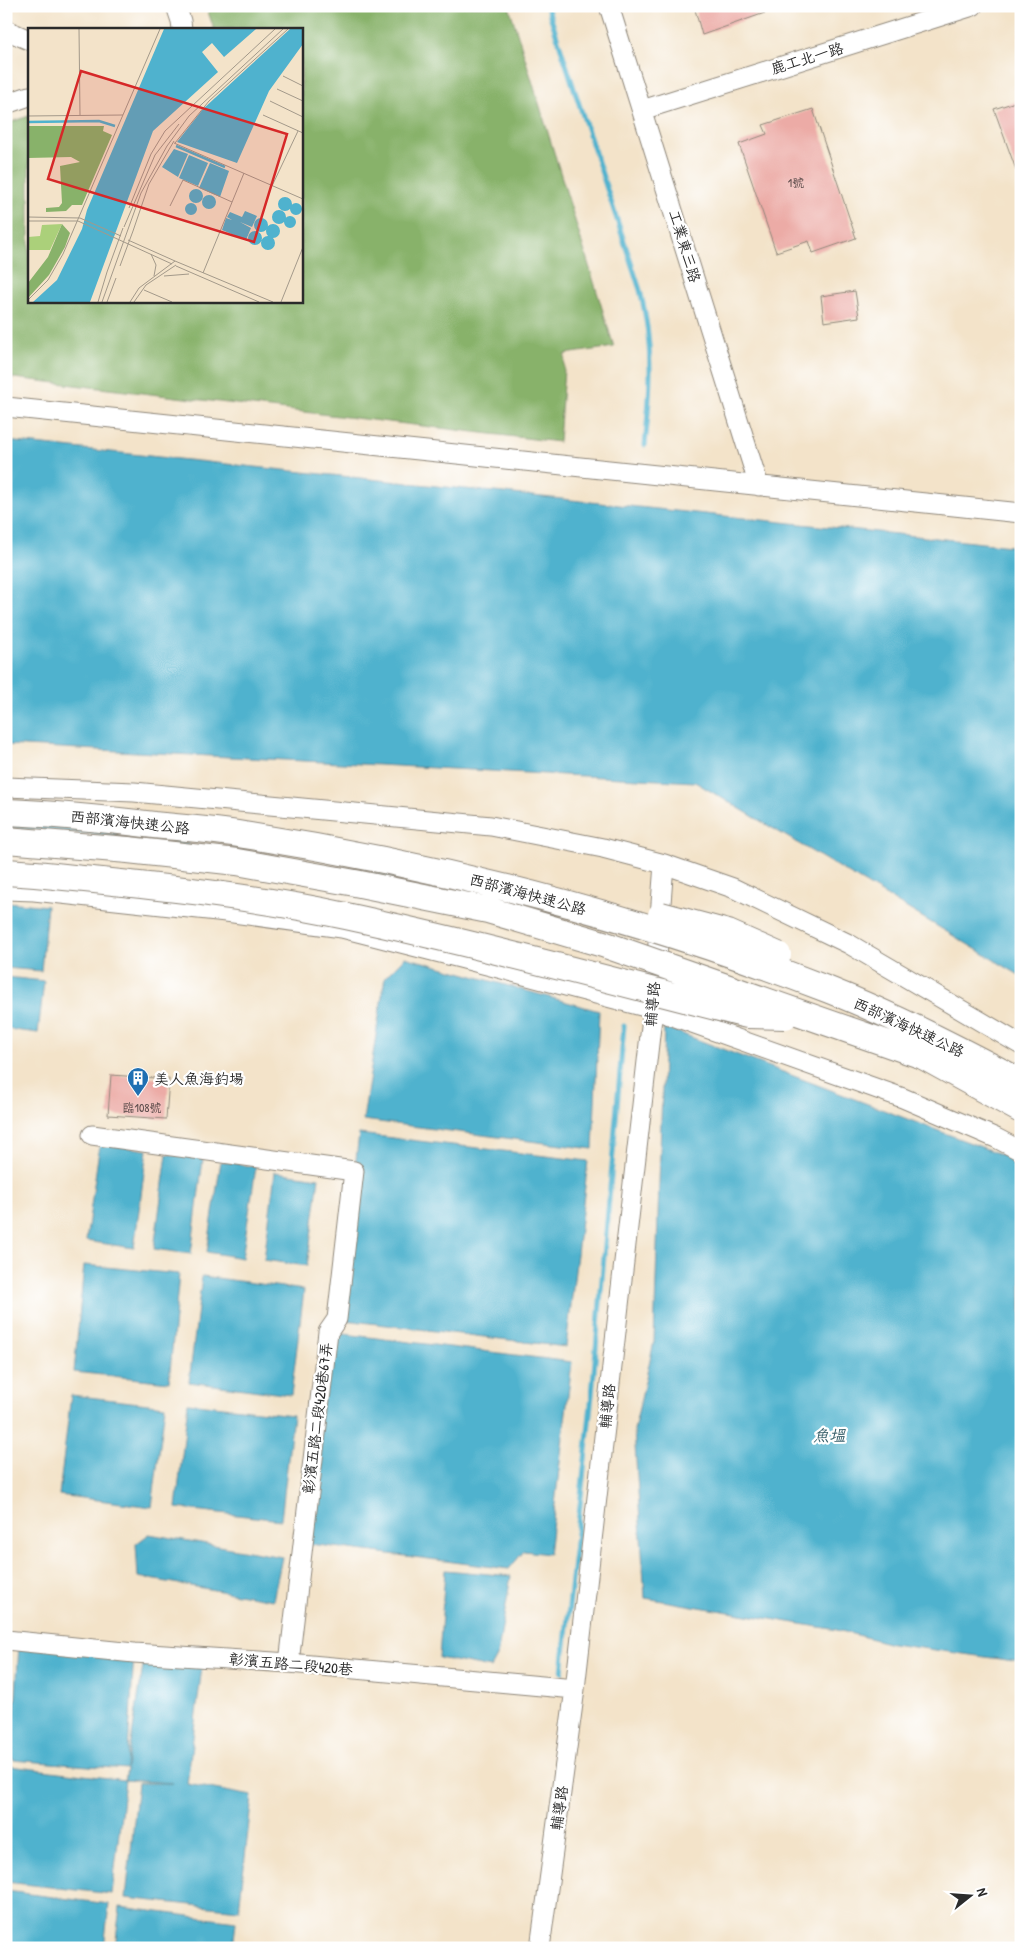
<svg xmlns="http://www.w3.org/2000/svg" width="1027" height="1954" font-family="'Patrick Hand','LXGW WenKai TC',sans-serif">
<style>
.forest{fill:#88b26a;stroke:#5a6e4a}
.water{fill:#4fb2ce;stroke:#3d6e7c}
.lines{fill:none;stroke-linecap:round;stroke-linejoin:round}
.stream{stroke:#4fb2ce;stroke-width:5}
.building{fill:#ecaba6}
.minor-casing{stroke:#8f877a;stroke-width:21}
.minor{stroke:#fff;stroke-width:19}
.highway-bridge-casing{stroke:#8f877a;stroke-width:28;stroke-linecap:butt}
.highway-bridge{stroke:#fff;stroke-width:26}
.labels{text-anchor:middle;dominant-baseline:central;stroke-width:4.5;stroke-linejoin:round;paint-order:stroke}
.number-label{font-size:12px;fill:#5b4b4a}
.street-label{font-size:15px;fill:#2b2b2b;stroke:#fff}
.poi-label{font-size:15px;fill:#2b2b2b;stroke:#fff;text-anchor:start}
.water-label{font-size:16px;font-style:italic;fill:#39616c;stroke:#fff}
.inset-river{fill:none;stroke:#4fb2ce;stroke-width:2.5}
.inset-road{fill:none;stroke:#a3998a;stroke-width:1}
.view{fill:#d62828;fill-opacity:0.15;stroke:#d62828;stroke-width:2.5}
.inset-edge{fill:none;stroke:#2b2b2b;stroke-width:2.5}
</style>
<rect width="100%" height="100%" fill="#fff"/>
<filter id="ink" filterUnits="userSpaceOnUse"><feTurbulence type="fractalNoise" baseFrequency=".02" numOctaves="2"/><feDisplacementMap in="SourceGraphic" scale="10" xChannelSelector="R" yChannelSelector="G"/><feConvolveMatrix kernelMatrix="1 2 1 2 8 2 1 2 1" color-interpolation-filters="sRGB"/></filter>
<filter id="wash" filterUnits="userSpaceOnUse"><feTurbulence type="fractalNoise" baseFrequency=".0096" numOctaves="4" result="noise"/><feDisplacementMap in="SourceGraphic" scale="20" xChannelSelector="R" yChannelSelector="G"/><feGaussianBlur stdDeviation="1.12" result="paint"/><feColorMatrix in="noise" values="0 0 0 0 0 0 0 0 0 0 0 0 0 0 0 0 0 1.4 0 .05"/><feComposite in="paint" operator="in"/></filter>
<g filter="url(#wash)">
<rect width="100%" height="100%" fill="#f3e3c9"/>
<path class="forest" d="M206 6H509L614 347 565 354 559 442 6 377V124L29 116V301H301V29H214Z"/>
<path class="water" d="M6 441 1021 547V976L695 782 6 745Z
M8 902 47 906 41 971 6 968Z
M405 957 599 1011 593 1149 363 1120 385 977Z
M6 977 44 981 38 1033 6 1029Z
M664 1027 1021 1162V1662L892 1644 837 1630 645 1598 634 1430 654 1342Z
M359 1134 588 1161 566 1347 337 1319Z
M100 1143 147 1150 134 1248 86 1241Z
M167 1154 203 1159 191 1254 154 1249Z
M221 1161 256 1167 242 1258 207 1252Z
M275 1172 319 1178 307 1266 264 1260Z
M84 1265 179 1274 169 1382 74 1372Z
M202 1276 304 1290 291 1395 189 1382Z
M328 1332 572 1362 549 1554 524 1551 509 1569 302 1543Z
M71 1395 165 1406 152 1507 59 1495Z
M188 1403 293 1415 281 1520 176 1508Z
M149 1534 282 1557 273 1600 138 1577 136 1544Z
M445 1570 511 1576 497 1657 491 1668 439 1658Z
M19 1645 134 1653 127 1768 144 1660 202 1667 187 1784 252 1796 239 1910 126 1898 138 1783H173L125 1780 112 1894 6 1882V1795L9 1766 125 1780 127 1769 12 1760Z
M6 1891 109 1904 104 1948H6Z
M120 1907 236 1922 233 1948H115Z"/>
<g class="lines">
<path class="stream" d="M547 6 640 290C654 346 651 388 645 445
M6 825 121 834
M146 837 187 844
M373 874 422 881 448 889
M562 1672 592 1395 624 1026"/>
</g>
<g id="blocks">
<path class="building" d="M694 6H779V8L702 35Z
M1021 100V178H1019L994 109Z
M813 109 856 238 813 253 809 241 776 252 739 144 767 134 763 125Z
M855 291 859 317 824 322 821 296Z
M111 1075 169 1079 166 1119 108 1115Z"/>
</g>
</g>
<g filter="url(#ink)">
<use href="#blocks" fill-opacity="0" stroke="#8f877a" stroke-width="1"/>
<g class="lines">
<g class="minor-casing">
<path id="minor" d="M176 6 181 21 182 29
M609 6 759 486
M6 30 29 40
M6 104 29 96
M642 110 973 6
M6 407 1021 513
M6 787 134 792 491 826 603 848 664 864 733 888 849 944 1021 1045
M6 890 34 891 226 912 342 928 464 959 653 1009 903 1098 996 1138 1021 1151
M92 1135 354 1171 337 1319 328 1332 289 1663
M6 1640 134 1653 289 1663 575 1689
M540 1948 575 1689 653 1009 664 864"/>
</g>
<use href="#minor" class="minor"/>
<g class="highway-bridge-casing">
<path id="highway-bridge" d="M6 812C56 814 105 819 154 825 184 828 215 830 244 835 444 866 641 917 829 990 895 1016 958 1049 1021 1082
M6 840 128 850 237 862 355 883 488 910 603 944 923 1056 1021 1110
M6 872 35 874C139 885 244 894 346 916 481 945 614 981 747 1015L785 1016
M661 915 728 933 778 955"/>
</g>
<use href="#highway-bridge" class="highway-bridge"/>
</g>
</g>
<defs>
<g id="building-pin" transform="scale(1.125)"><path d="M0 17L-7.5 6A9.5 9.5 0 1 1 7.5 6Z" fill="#1f6fb2" stroke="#fff"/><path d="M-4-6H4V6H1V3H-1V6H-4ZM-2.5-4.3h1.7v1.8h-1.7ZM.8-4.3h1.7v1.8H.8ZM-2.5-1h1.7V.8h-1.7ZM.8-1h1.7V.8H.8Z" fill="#fff"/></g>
</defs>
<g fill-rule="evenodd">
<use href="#building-pin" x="138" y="1078"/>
</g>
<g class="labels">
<g class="number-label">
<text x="796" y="182">1號</text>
<text x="142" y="1107">臨108號</text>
</g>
<g class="street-label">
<text transform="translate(807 58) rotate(-17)">鹿工北一路</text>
<text transform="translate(685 246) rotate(73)">工業東三路</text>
<text transform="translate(130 822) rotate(6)">西部濱海快速公路</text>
<text transform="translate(528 894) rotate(15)">西部濱海快速公路</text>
<text transform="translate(652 1004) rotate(-85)">輔導路</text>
<text transform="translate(909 1027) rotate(25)">西部濱海快速公路</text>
<text transform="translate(607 1406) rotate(-84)">輔導路</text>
<text transform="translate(317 1418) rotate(-83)">彰濱五路二段420巷67弄</text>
<text transform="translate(291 1664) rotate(5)">彰濱五路二段420巷</text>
<text transform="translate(559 1808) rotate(-82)">輔導路</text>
</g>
<g class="poi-label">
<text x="154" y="1078">美人魚海釣場</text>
</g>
<g class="water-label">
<text x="829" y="1435">魚塭</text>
</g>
</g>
<g transform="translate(28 28)">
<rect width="275" height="275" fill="#f3e3c9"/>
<path d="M34 196 22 222H0V209L12 208 14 197Z" fill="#abd07a"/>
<path d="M0 98H76L75 103 84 107 54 177H44L38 183 18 184V180L31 179 34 175 32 138 52 134 43 129 0 130ZM34 196 42 205 37 219 21 247 0 270V255L20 229Z" fill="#88b26a"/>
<path d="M136 1H228L196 29 184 15 174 24 190 44 125 103 62 274H5L29 252 54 201 59 182ZM262 1H275V16L241 63 209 135 149 114 175 81ZM146 121 160 126 150 149 134 139ZM161 127 180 135 170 158 151 150ZM182 135 201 143 192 169 171 160ZM161 168a7 7 0 1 1 14 0a7 7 0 1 1-14 0ZM174 174a7 7 0 1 1 14 0a7 7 0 1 1-14 0ZM250 176a7 7 0 1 1 14 0a7 7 0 1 1-14 0ZM262 181a6 6 0 1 1 12 0a6 6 0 1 1-12 0ZM157 181a6 6 0 1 1 12 0a6 6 0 1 1-12 0ZM244 189a7 7 0 1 1 14 0a7 7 0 1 1-14 0ZM217 183 229 188 224 199 212 194 223 200 218 212 194 202 198 190 204 192 199 189 202 184 214 189ZM256 194a6 6 0 1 1 12 0a6 6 0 1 1-12 0ZM226 197a7 7 0 1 1 14 0a7 7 0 1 1-14 0ZM238 203a7 7 0 1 1 14 0a7 7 0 1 1-14 0ZM220 210a7 7 0 1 1 14 0a7 7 0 1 1-14 0ZM233 215a7 7 0 1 1 14 0a7 7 0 1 1-14 0Z" fill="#4fb2ce"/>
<path class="inset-river" d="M0 94 71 93 87 98M148 118 197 139"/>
<path class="inset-road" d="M51 1 52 87M255 48 275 58M249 61 275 73M242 73 275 89M235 87 275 105M0 88 95 87M146 115 275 171M147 115 181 73 260 1M244 158 270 103M142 178 155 152 204 174M101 180 123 126 137 103 247 1M0 189 52 190 93 208M0 193H50L144 236M96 199 127 127 151 96M105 203 121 156 146 113M100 212 147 233M123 226 128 237 126 248M92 238 105 203M148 238 231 274M79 244 95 200M175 245 216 145M136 248 161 246M116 262 144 274M0 272 20 252 35 226 132 1M70 274 79 244M74 274 113 165 139 118 161 88 255 1M79 274 88 250M102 274 111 260 147 233 245 274M106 274 118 257 148 237M253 274 275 219"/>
<path class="view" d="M53 43 259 106 226 214 20 151Z"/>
<rect width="275" height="275" class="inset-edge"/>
</g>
<rect width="1027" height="1954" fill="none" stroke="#fff" stroke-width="25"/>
<g transform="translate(970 1896) rotate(73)" stroke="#ffffff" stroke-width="4" paint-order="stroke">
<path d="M0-4L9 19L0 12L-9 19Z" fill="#2b2b2b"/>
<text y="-8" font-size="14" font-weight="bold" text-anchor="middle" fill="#2b2b2b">N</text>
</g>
</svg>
